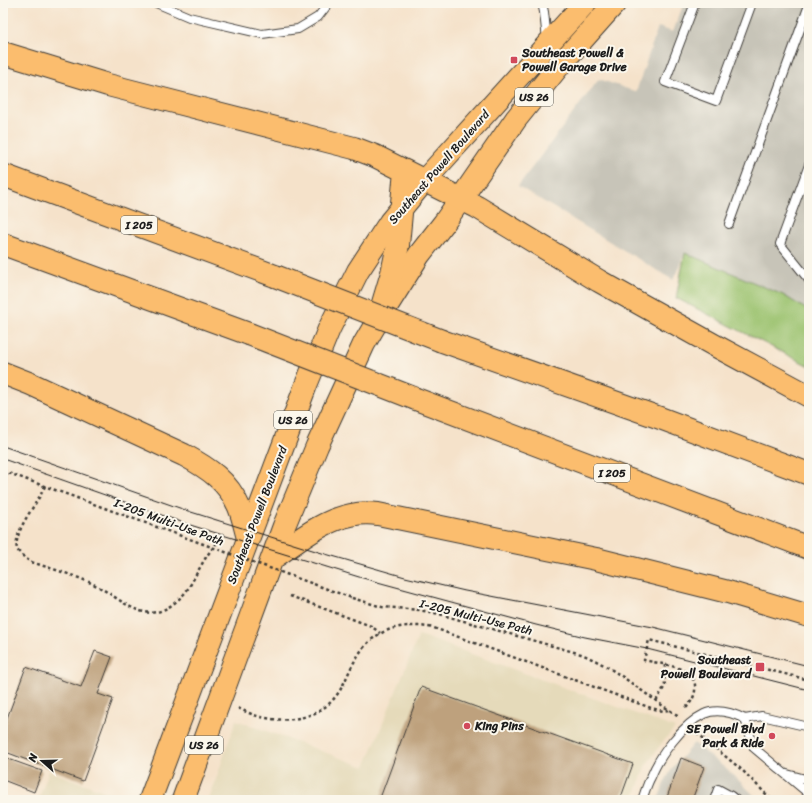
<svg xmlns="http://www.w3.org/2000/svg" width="812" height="803" font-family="Sriracha,sans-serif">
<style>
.built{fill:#e5daba}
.industrial{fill:#c7c4b8}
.green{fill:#99c16c;stroke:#5a6e44}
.building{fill:#bea17d}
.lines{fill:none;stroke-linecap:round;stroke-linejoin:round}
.service-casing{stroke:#3d3a36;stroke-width:10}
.primary-casing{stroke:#3d3a36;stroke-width:24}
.motorway-casing{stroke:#3d3a36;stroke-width:24}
.path{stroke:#3d3a36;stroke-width:2.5;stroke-dasharray:3 3;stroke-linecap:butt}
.service{stroke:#fff;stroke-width:8}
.primary{stroke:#fbbd6e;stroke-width:22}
.motorway{stroke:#fbbd6e;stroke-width:22}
.tram{stroke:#1c1c1c;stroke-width:1}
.motorway-bridge-casing{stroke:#3d3a36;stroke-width:24;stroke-linecap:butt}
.path-bridge{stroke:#3d3a36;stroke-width:2.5;stroke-dasharray:3 3;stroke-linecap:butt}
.motorway-bridge{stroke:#fbbd6e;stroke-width:22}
.poi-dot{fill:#d1495b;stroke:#fbf7ec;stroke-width:1.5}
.labels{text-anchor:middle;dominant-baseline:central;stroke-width:4;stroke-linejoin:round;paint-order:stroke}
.shield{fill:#fbf7ec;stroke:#5f5e5a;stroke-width:1}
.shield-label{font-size:11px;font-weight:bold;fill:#1c1c1c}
.poi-label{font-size:12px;font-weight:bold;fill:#1c1c1c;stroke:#fbf7ec;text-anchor:start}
.street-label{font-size:12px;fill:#1c1c1c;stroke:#fbf7ec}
</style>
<rect width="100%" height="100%" fill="#fbf7ec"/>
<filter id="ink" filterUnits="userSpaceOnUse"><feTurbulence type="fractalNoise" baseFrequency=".025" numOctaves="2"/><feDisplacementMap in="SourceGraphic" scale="8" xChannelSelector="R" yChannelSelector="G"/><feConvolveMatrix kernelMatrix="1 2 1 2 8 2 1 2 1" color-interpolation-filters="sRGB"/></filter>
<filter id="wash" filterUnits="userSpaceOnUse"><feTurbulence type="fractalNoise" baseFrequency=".012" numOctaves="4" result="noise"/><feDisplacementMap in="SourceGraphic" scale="16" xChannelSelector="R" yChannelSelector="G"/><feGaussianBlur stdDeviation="0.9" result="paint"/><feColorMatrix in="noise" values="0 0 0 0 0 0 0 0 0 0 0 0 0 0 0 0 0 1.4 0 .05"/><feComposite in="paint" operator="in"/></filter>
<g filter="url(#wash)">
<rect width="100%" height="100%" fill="#f5e2ca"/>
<path class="built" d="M419 635 675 728 661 744 645 767 633 800H209L236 720 365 767Z
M49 771 120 797 118 800H38Z"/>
<path class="industrial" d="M684 3H809V311L783 295 685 253 673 280 518 186 599 79 636 92 658 27 673 32Z
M694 743 731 773 759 800H658L665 781 673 767Z"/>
<path class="green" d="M685 253 783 295 809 311V366L676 298Z"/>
<g id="blocks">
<path class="building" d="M95 651 112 657 98 694 113 699 83 781 3 751V729L26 667 81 687Z
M421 687 633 764 620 800H386L380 798Z
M3 757 42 771 34 792 3 780Z
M681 758 704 767 692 800H666Z"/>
</g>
</g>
<g filter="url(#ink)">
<use href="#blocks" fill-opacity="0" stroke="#3d3a36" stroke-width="1"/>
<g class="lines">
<g class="service-casing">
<path id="service" d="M156 3 189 17 262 34 298 29 318 17 329 3
M542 3 544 12 547 40
M695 3 665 82 716 101 752 3
M809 165 780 244 809 280
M729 224 809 5
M809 727 762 716 745 719 754 748 809 794
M787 774 809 780
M642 800C645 792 647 784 651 777 659 756 683 724 704 714 717 708 733 713 745 719
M714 800 718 789 731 796 736 800"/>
</g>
<g class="primary-casing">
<path id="primary" d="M150 800 306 385 329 329 358 271 390 222 424 181 585 3
M183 800 284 526 317 446 364 344 378 320 419 255 444 223 516 119 558 67 615 3"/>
</g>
<g class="motorway-casing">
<path id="motorway" d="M3 53 108 85 354 148 375 156 477 207 599 281 714 345 809 396
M3 175 275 276
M3 244 249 334
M378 320 392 273 398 245 405 171
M442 341 660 418 809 474
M3 373 31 384 184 455C208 468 228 481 239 507 243 517 245 528 248 538
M416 399 809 548
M273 558C297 542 321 521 351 515 360 513 369 513 378 514L596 559 728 592 809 616"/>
</g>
<path class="path" d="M3 471 173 533
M45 486C37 505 13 530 17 550L25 558 31 562C50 568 70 574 89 582 125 598 146 635 184 594 191 586 195 575 201 566 207 554 216 544 224 534
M290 596 371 626 380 633
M352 598 382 607 419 610 439 614 581 654C619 669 645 696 679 716
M656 701 665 686 664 672 665 665
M238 708C246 712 253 715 261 717 287 723 319 719 336 696 345 685 348 671 356 659 373 628 402 622 434 628L651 708 663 711 669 710
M686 708C692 701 696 695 695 685 693 666 659 664 644 660L649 640 809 680
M697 733 742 770 772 800"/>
<use href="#service" class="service"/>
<use href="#primary" class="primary"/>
<use href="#motorway" class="motorway"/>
<path class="tram" d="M3 446 191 512 322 553 405 577 465 591 653 627 809 666
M3 459 187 524 359 577 536 625 585 637 647 649 809 690"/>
<g class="motorway-bridge-casing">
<path id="motorway-bridge" d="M275 276 442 341
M249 334 416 399"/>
</g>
<path class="path-bridge" d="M173 533 352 598"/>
<use href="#motorway-bridge" class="motorway-bridge"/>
</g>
</g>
<g class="poi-dot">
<rect x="510" y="56" width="8" height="8" rx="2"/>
<rect x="755" y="662" width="10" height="10" rx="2"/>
<circle cx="467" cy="726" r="4"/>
<circle cx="772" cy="736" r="4"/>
</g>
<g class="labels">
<g class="shield">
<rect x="515" y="88" width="38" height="18" rx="3"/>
<rect x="121" y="216" width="36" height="18" rx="3"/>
<rect x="274" y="411" width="38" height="18" rx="3"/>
<rect x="594" y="464" width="36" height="18" rx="3"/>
<rect x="185" y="736" width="38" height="18" rx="3"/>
</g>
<g class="shield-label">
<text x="534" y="97">US 26</text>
<text x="139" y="225">I 205</text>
<text x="293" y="420">US 26</text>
<text x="612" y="473">I 205</text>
<text x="204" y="745">US 26</text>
</g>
<g class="poi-label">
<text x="522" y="53">Southeast Powell &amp;<tspan x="522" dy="14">Powell Garage Drive</tspan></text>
<text x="751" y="660" text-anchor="end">Southeast<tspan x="751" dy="14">Powell Boulevard</tspan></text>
<text x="475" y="726">King Pins</text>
<text x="764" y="729" text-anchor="end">SE Powell Blvd<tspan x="764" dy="14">Park &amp; Ride</tspan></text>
</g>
<g class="street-label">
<text transform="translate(439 167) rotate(-49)">Southeast Powell Boulevard</text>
<text transform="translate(257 515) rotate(-69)">Southeast Powell Boulevard</text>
<text transform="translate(169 522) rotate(20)">I-205 Multi-Use Path</text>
<text transform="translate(476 617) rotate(14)">I-205 Multi-Use Path</text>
</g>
</g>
<rect width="812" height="803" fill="none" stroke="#fbf7ec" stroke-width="16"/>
<g transform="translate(42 761) rotate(290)" stroke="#fbf7ec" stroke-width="3" paint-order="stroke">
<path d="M0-3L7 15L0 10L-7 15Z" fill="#1c1c1c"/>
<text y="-6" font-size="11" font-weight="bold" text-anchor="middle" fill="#1c1c1c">N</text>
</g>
</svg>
